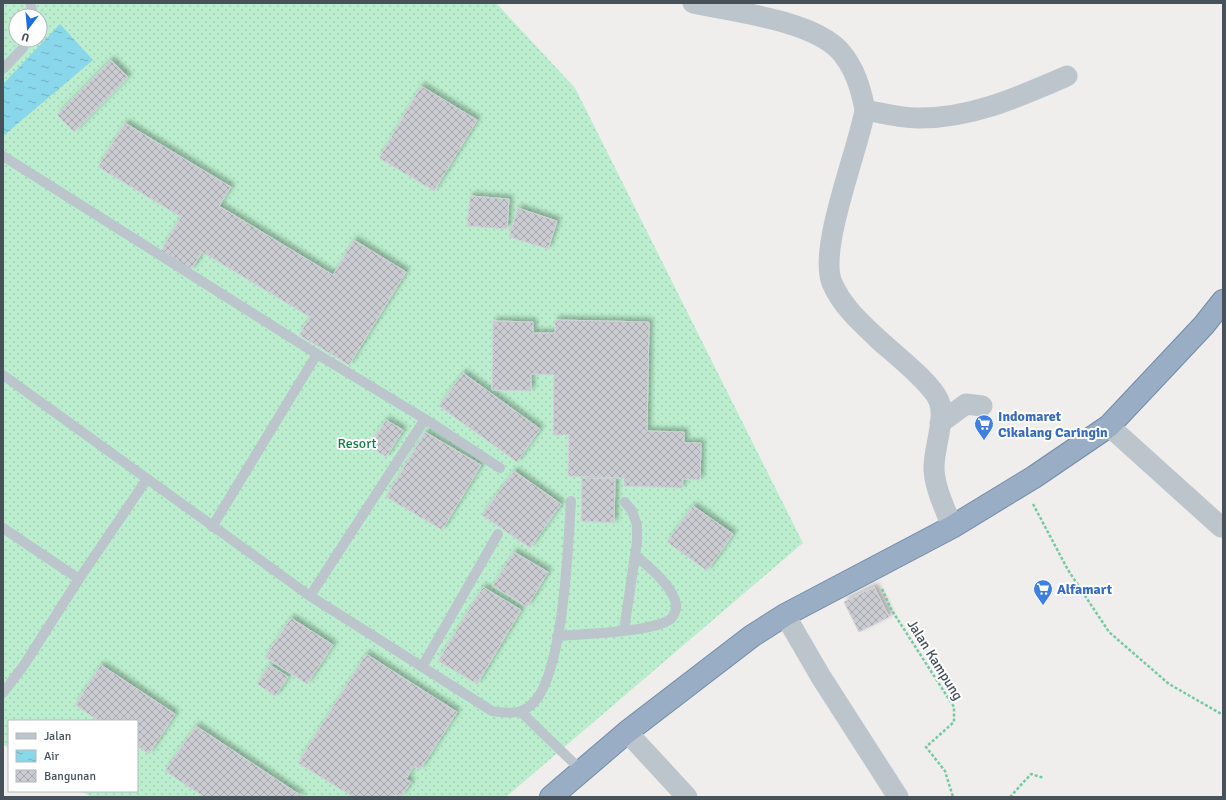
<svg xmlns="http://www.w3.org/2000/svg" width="1226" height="800" font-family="Signika,sans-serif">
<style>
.grass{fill:url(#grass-dots);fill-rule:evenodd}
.water{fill:url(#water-ripples)}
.building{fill:url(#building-cross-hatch);stroke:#d1d3d9;filter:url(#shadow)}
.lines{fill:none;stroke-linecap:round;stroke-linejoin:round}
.trunk-casing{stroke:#708ba8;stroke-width:24}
.path{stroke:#74cba0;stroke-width:2.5;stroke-dasharray:3 2;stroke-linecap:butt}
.service{stroke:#bcc5cc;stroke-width:10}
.minor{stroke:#bcc5cc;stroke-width:21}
.trunk{stroke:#99aec4;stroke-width:22}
.labels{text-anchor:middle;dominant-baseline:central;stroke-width:4;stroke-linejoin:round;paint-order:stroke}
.shop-label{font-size:14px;font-weight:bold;fill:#366cbe;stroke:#fff;text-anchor:start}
.park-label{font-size:14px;fill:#177b48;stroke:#fff}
.street-label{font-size:14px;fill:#46515a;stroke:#fff}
</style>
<defs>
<pattern id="grass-dots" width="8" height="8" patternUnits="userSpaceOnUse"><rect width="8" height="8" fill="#bbeece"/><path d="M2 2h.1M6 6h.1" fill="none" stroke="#a2ceb3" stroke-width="1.8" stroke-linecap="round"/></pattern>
<pattern id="water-ripples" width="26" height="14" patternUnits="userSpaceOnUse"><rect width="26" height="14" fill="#89d7ea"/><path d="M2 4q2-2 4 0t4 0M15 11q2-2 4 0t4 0" fill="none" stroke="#72b1c1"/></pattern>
<pattern id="building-cross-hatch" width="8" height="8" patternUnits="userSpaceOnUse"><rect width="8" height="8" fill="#caccd2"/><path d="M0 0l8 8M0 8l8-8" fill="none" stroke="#a6a8ad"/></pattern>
<filter id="shadow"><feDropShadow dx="3.5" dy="-3.5" stdDeviation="2" flood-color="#0004"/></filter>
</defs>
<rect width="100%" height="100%" fill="#f0eded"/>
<path class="grass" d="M3 3H496L575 88 803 543 506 797H91L81 791H137V721H9V748L3 745ZM16 16H40V40H16Z"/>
<path class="water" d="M60 24 93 60 3 136V84Z"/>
<path class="building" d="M111 60 128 77 74 132 57 115Z
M421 86 477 120 434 191 379 158Z
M125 123 231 187 219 206 333 275 354 240 406 272 349 365 299 335 310 317 202 252 191 270 161 251 181 217 98 167Z
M470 196 509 199 507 229 467 226Z
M518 208 557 221 548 249 509 237Z
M555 320 649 322 647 431 684 432V443H701L700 480 683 479 682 488 624 486V478L568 476 569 435H553L554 375 531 374V391L492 390 493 321 533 322V333H555Z
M463 373 540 429 517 462 439 406Z
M386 420 403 430 386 457 369 446Z
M425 432 481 465 442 530 386 497Z
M514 471 561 504 530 548 482 515Z
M582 478 615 479 614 523 581 521Z
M693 506 733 534 707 571 667 542Z
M514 552 548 572 527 607 493 586Z
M483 587 521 610 477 684 438 661Z
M874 587 889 617 859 632 844 602Z
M291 618 333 645 307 684 265 657Z
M366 654 457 712 420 770 414 766 406 779 411 782 401 797 394 795 393 797H353L298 763Z
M101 665 175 714 149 754 137 746V721H99L75 705Z
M270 665 288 677 275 696 257 684Z
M196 726 303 797H204L165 771Z"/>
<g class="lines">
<g class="trunk-casing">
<path id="trunk" d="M551 797 627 732 752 636 785 615 952 527 1034 477 1109 426 1204 325 1223 301"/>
</g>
<path class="path" d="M1033 504 1068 570 1109 632 1169 684 1223 715
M882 589 891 609 954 707V722L926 747 945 771 953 797
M1010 797 1031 774 1044 778"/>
<path class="service" d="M30 3 32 9 31 16
M3 69 23 48 25 40
M3 156 317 354 425 419 310 596
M3 375 310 596 492 711C506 713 519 715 530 706 564 680 568 544 571 501
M425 419 500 468
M212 527 317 354
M3 528 79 579
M624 630 637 542V525L632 511 625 502
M557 636C582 634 651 632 669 620 674 617 677 609 676 604 673 586 648 566 635 555
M422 667 498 534
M3 693 24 665 79 579 147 479
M521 712 582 771"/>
<path class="minor" d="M693 3C733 12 812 20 840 51 855 68 861 89 865 110 858 151 818 248 832 283 842 306 860 322 878 339 893 353 932 383 939 401 946 418 934 447 934 467 934 487 945 508 952 527
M865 110C882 113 899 118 917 118 970 119 1019 97 1067 76
M940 423 966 404 982 406
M1109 426 1221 527
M785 615 821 677 898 797
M627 732 687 797"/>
<use href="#trunk" class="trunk"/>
</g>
<defs>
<g id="supermarket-pin" transform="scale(1)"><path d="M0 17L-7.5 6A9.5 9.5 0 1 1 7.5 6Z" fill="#3f7fe0" stroke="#fff"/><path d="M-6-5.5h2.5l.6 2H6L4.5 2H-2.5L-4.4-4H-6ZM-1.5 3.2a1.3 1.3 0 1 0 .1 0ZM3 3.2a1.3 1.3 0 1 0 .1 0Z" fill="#fff"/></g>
</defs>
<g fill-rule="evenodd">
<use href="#supermarket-pin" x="984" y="424"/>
<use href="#supermarket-pin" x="1043" y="589"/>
</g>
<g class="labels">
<g class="shop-label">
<text x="998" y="416">Indomaret<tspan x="998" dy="16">Cikalang Caringin</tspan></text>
<text x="1057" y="589">Alfamart</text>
</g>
<g class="park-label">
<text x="357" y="443">Resort</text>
</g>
<g class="street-label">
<text transform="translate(935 660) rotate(58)">Jalan Kampung</text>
</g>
</g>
<rect width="1226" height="800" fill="none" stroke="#46515a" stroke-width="8"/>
<rect x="8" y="720" width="130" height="72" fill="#ffffff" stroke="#b5b9bd"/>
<rect x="16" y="733" width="20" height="6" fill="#bcc5cc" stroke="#b5b9bd"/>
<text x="44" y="740" font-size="12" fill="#46515a">Jalan</text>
<rect x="16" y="750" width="20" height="12" fill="url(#water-ripples)" stroke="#b5b9bd"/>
<text x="44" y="760" font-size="12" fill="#46515a">Air</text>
<rect x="16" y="770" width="20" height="12" fill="url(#building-cross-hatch)" stroke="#b5b9bd"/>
<text x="44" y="780" font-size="12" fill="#46515a">Bangunan</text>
<g transform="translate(28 28) rotate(196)"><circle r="19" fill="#ffffff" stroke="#b5b9bd"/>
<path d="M0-3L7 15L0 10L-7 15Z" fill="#1b70dc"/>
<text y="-6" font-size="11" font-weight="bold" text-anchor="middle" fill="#46515a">U</text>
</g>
</svg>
